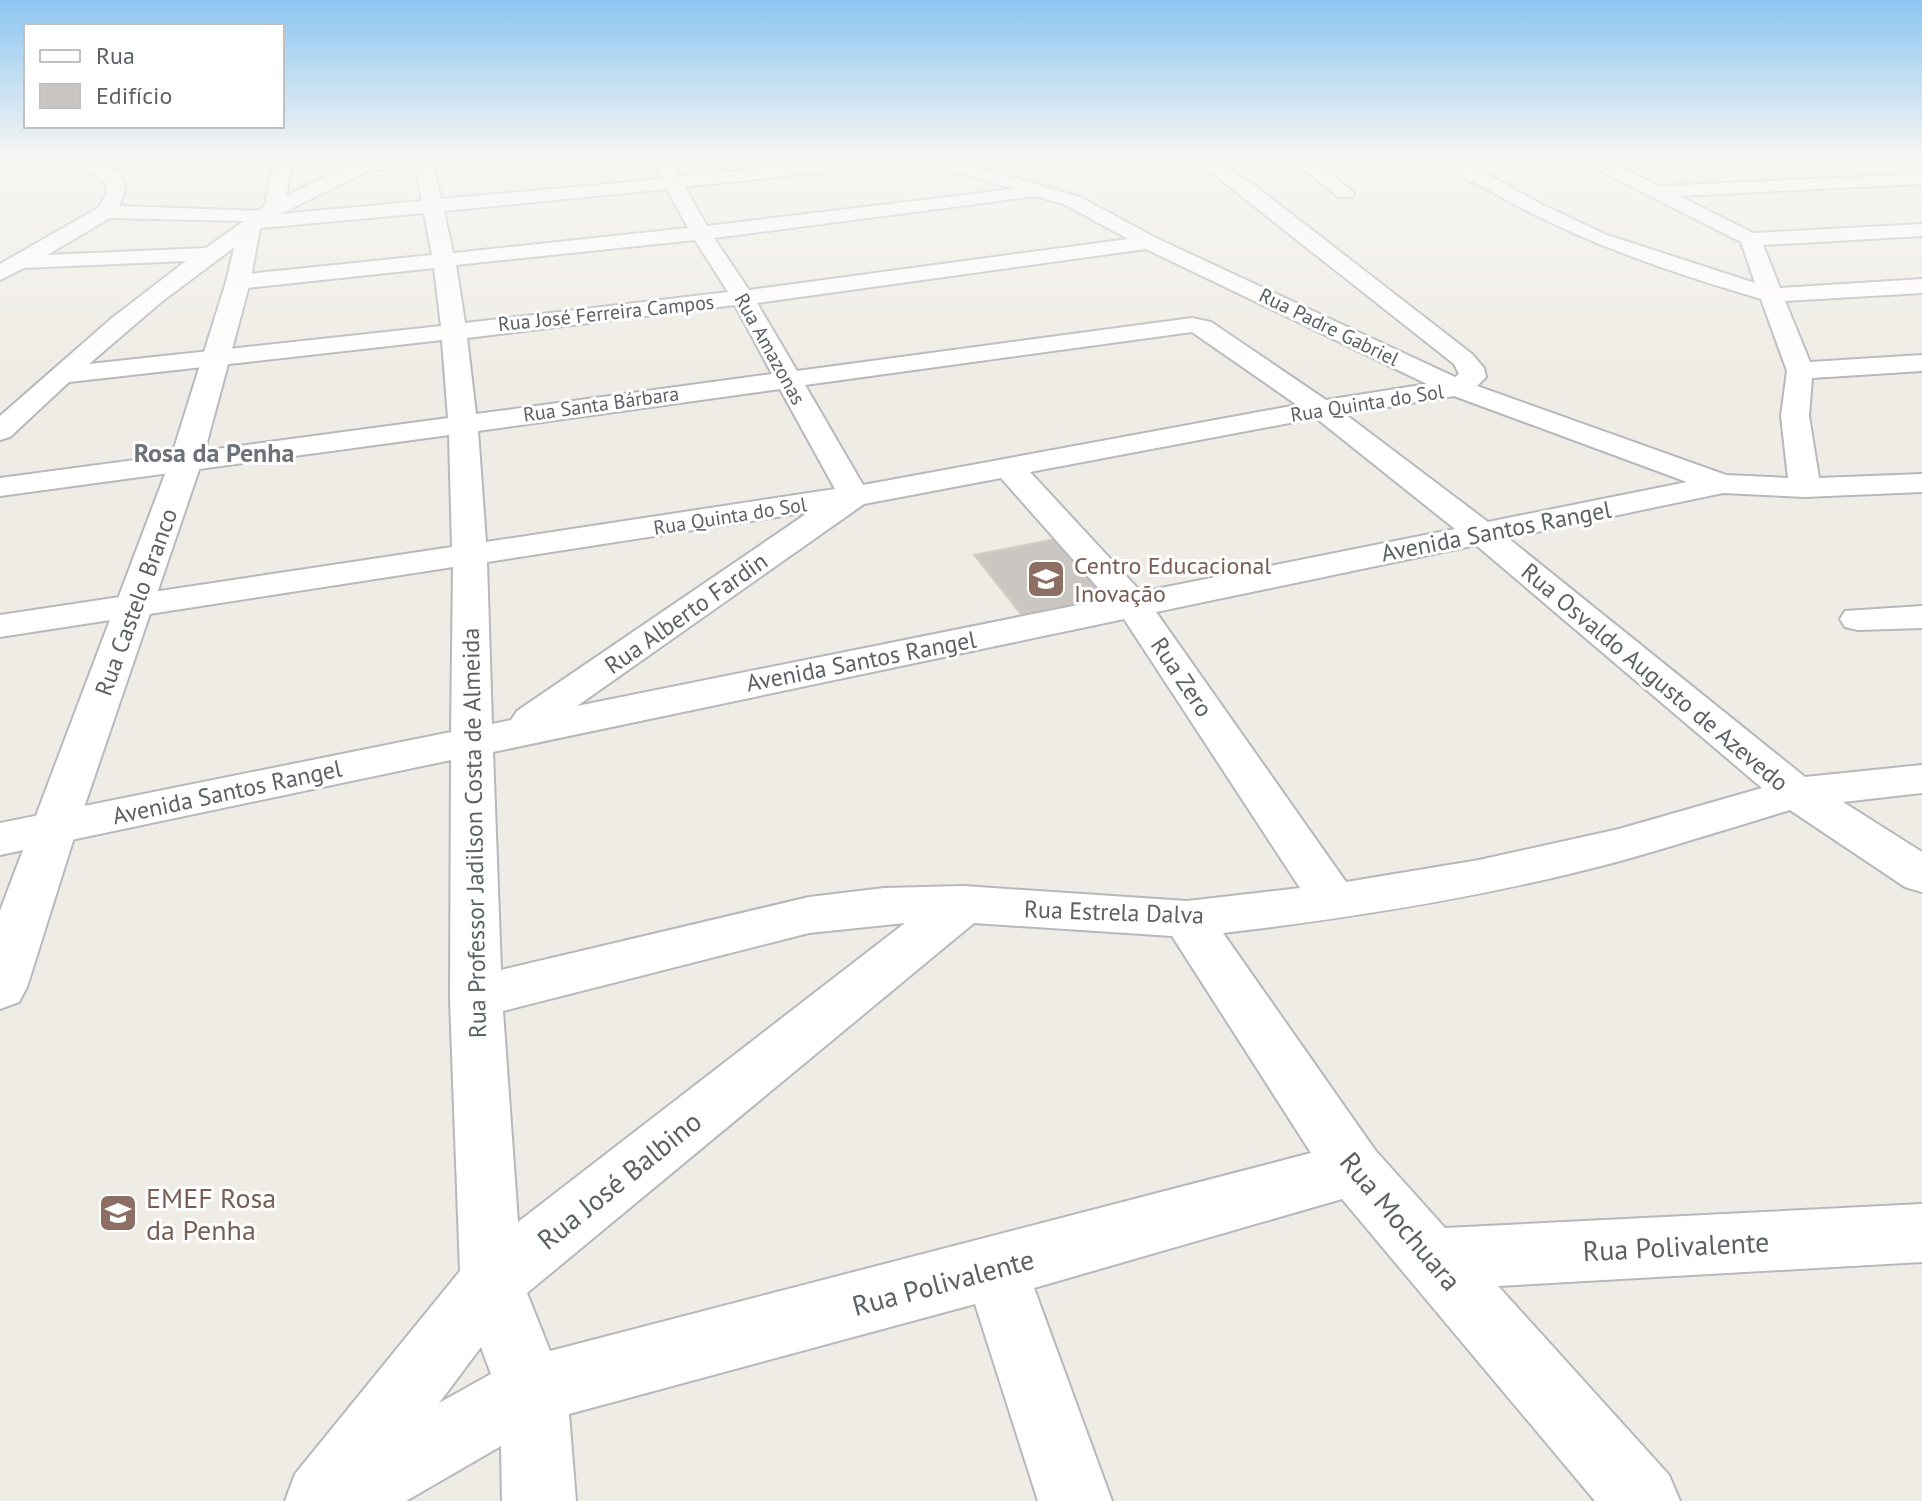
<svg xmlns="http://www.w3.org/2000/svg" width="1922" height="1501" font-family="'PT Sans',sans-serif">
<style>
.building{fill:#cac7c2;stroke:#d4cdc3;stroke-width:2}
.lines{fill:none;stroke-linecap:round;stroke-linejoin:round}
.street-casing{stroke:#b5b8bc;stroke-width:4}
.secondary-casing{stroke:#b6babf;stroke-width:4}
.street{fill:#fff;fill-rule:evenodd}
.secondary{fill:#fff;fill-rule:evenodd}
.labels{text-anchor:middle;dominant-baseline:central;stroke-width:6;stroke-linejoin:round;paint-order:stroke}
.far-street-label{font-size:20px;fill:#5c6166;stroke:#fff}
.street-label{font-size:24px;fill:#5c6166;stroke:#fff}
.education-label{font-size:24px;fill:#785e54;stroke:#fff;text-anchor:start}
.far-district-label{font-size:26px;font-weight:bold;fill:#6d7378;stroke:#fff}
.near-street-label{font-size:28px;fill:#5c6166;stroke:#fff}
.near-education-label{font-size:28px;fill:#785e54;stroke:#fff;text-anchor:start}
</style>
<rect width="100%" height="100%" fill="#efece5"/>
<path class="building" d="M1060 538 1119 603 1028 623 974 555Z"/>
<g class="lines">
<g class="street-casing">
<path id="street" d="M73 161C101 161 139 170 119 206L267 211 264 208 273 168 269 161H286L291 168 284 208 281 212H268L270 215 422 201 416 168 355 171 352 167 355 163 361 162 446 161 444 165 434 167 441 199 662 179 653 161H669L679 177 831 161H885L876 166 685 187 707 226 1014 189 933 165 930 161H956L1080 197 1156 238 1455 377 1459 374 1454 364 1197 161H1217L1254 185 1472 354 1484 368 1486 377 1477 386 1726 475 1788 478 1781 416 1787 371 1761 299C1666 271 1575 240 1489 190 1474 182 1453 174 1442 161H1463L1541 204 1607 235 1755 283 1741 242 1589 165 1587 161H1608L1659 186 1922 174V184L1679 196 1753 233 1922 224V236L1763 245 1780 288 1922 279V293L1785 301 1810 362 1922 355V371L1812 378 1809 416 1819 478 1922 474V492L1805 497 1723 493 1508 538 1805 777 1922 765V793L1843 802 1922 852V892L1905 887 1790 810C1734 827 1677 845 1620 861 1490 896 1357 917 1223 933L1375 1150 1445 1228 1922 1204V1262L1498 1286 1669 1475 1680 1501H1595L1342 1199 1034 1288 1112 1501H1038L975 1304 569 1414 576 1501H502L501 1446 406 1501H285L295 1474 460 1271 450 1000 451 760 0 855V823L451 732 453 567 0 637V615L452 547 449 435 0 496V478L448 418 442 340 69 382 10 437 0 440V416L112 318 186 261 24 268 0 280V264L98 208 106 196V183ZM667 189 688 228 453 253 444 211ZM1037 196 1066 205 1128 239 749 290 714 238ZM424 213 432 255 238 275 230 277 227 282 230 287 238 289 434 268 441 326 89 364 160 303 260 228ZM110 218 244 221 206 248 47 255ZM695 240 728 292 465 323 456 265ZM1146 249 1427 384 1326 400 1211 322 1192 318 797 371 757 303ZM735 305 772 374 476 414 467 338ZM1192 332 1297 405 863 485 805 385ZM780 389 835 489 486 542 478 431ZM1454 396 1687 482 1488 522 1345 414ZM1316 418 1455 529 1141 592 1030 472ZM1001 478 1108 599 577 706 864 504ZM809 512 517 711 511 720 492 724 487 562ZM1476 545 1762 788 1619 829 1479 860 1346 882 1156 612ZM1124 619 1300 888 1187 901 964 886 884 888 809 897 501 970 493 752ZM905 923 518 1222 503 1011 809 933ZM974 923 1172 936 1311 1153 550 1351 527 1293ZM481 1347 491 1374 439 1403Z
M1294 161H1314L1354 193 1352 197H1338Z
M1922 606V628L1858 630 1845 627 1840 619 1845 611Z"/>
</g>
<g class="secondary-casing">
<path id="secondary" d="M356 161H374L368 171 268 220 260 229 250 282 202 461 77 828 27 987 19 1002 0 1009V911L170 461 226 282 239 228 254 212Z"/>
</g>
<use href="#street" class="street"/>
<use href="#secondary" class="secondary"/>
</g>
<linearGradient id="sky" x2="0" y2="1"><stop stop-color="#8dc6f1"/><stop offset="0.43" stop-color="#f8f6f3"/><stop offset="1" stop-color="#f8f6f3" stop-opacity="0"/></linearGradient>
<rect width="1922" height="371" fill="url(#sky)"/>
<defs>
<g id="school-square" transform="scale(2)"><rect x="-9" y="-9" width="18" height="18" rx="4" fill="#8d6e63" stroke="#fff"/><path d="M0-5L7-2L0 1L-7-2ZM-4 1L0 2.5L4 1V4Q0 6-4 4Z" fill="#fff"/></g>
</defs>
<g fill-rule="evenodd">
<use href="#school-square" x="1046" y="579"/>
<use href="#school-square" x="118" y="1213"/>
</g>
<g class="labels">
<g class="far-street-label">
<text transform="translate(606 313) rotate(-6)">Rua José Ferreira Campos</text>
<text transform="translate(1329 327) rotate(26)">Rua Padre Gabriel</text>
<text transform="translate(770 349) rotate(61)">Rua Amazonas</text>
<text transform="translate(1367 403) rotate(-9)">Rua Quinta do Sol</text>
<text transform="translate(601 404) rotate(-8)">Rua Santa Bárbara</text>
<text transform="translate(730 516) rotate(-9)">Rua Quinta do Sol</text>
</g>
<g class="street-label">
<text transform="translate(1496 531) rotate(-11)">Avenida Santos Rangel</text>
<text transform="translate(136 602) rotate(-70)">Rua Castelo Branco</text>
<text transform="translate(686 613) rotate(-35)">Rua Alberto Fardin</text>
<text transform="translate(861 661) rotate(-11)">Avenida Santos Rangel</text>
<text transform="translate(1182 677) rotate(56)">Rua Zero</text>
<text transform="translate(1655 677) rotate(40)">Rua Osvaldo Augusto de Azevedo</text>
<text transform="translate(227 792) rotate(-12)">Avenida Santos Rangel</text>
<text transform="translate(474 833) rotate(-91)">Rua Professor Jadilson Costa de Almeida</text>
<text transform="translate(1114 912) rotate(2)">Rua Estrela Dalva</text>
</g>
<g class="education-label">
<text x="1074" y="565">Centro Educacional<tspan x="1074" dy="28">Inovação</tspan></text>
</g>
<g class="far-district-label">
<text x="214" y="452">Rosa da Penha</text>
</g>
<g class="near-street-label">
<text transform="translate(619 1180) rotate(-39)">Rua José Balbino</text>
<text transform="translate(1401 1221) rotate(50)">Rua Mochuara</text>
<text transform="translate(1676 1246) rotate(-3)">Rua Polivalente</text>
<text transform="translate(943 1282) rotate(-15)">Rua Polivalente</text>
</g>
<g class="near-education-label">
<text x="146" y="1197">EMEF Rosa<tspan x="146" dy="32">da Penha</tspan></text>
</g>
</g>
<rect x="24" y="24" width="260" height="104" fill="#ffffff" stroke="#bec0c2" stroke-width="2"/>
<rect x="40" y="50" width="40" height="12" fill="#ffffff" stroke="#bec0c2" stroke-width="2"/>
<text x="96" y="64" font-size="24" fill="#5c6166">Rua</text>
<rect x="40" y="84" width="40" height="24" fill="#cac7c2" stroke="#bec0c2" stroke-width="2"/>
<text x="96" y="104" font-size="24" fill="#5c6166">Edifício</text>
</svg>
